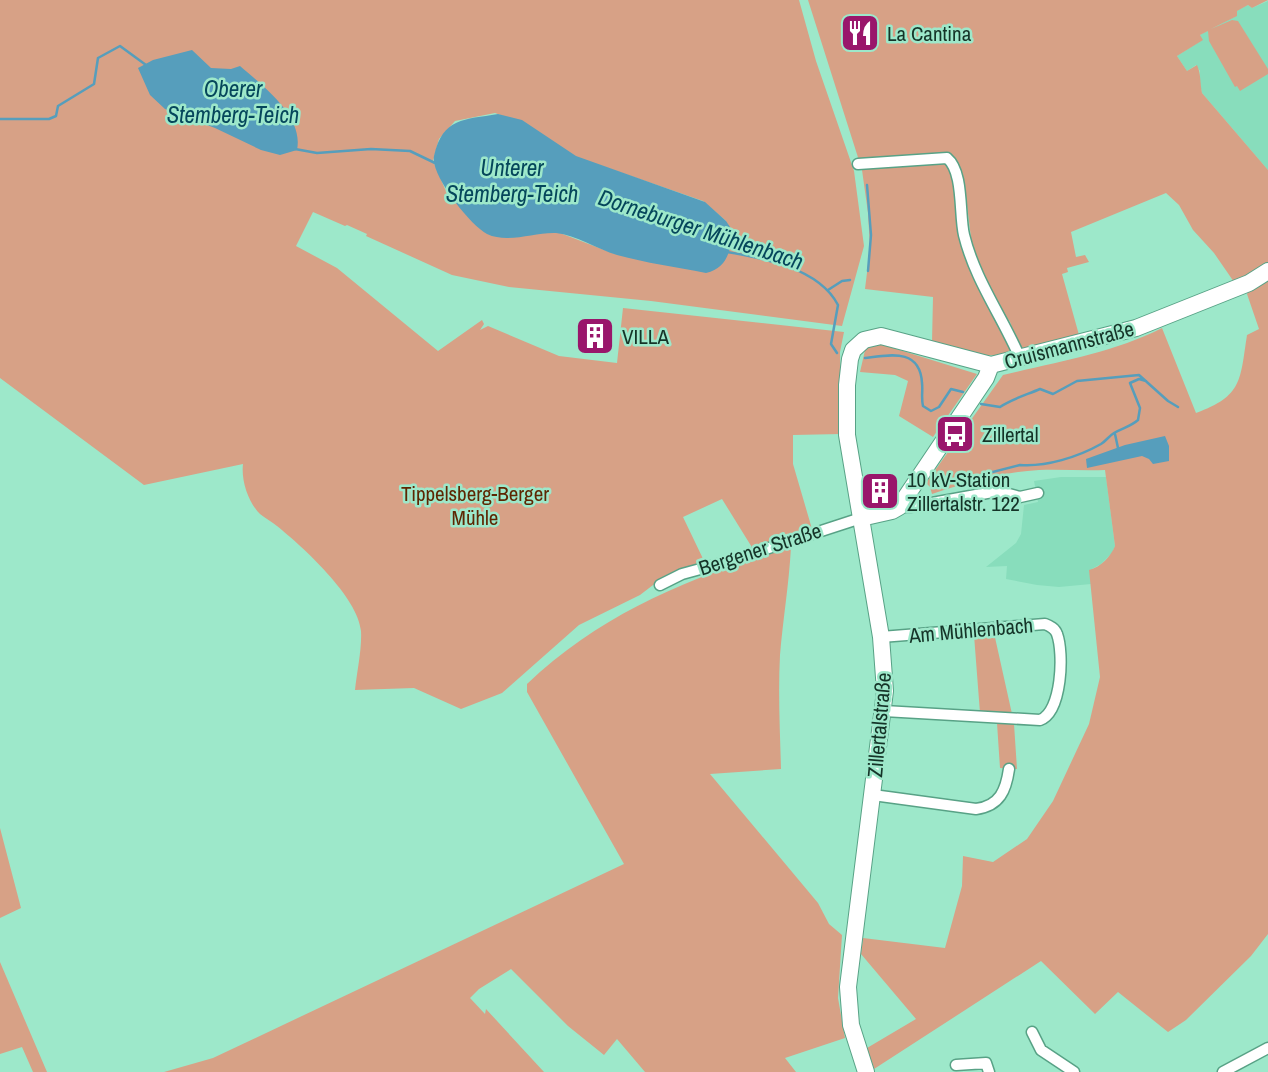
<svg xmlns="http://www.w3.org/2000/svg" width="1268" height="1072" font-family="'Archivo Narrow',sans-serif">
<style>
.built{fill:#88ddbc}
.green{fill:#d7a186;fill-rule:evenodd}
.water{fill:#569ebc}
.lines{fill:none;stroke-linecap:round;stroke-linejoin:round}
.stream{stroke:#569ebc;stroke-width:2.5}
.street-casing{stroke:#58a286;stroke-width:13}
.secondary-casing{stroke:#58a286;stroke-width:18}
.street{stroke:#fff;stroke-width:10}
.secondary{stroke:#fff;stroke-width:16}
.labels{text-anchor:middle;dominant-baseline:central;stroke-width:5;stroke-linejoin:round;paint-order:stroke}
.poi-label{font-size:21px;fill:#153428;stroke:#9de8ca;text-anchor:start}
.street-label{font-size:21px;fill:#153428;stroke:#9de8ca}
.park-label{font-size:21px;fill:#5d2602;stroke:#9de8ca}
.water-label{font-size:23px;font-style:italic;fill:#05465b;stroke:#9de8ca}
</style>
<rect width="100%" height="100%" fill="#9de8ca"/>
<path class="built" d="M1268 1V170L1202 93 1199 80 1200 71 1196 65 1187 71 1177 56 1202 40 1200 35 1236 16V11L1248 5 1252 8Z
M1061 477H1106L1115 546 1112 553 1101 564 1090 570 1091 584 1059 587 1037 585 1006 579 1007 566 986 567 1016 543 1021 534 1024 505 1038 502 1034 481Z"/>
<path class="green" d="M0 0H799L816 61 854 171 864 246 842 326 651 301 509 287 452 275 366 236 367 234 347 225 345 226 313 212 296 246 337 268 438 351 482 320 484 324 480 330 488 326 559 356 617 363 623 308 844 332 840 352 841 434 793 435V464L812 529 753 549 722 499 683 517 706 565 657 582 640 595 579 625 502 693 461 709 414 688 355 690C357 671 362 649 361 631 358 597 303 547 277 526 272 522 265 518 260 514 248 502 241 480 243 464L144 485 0 378ZM495 113 521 122 576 157 703 201 726 221 615 254 560 233H537L507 238 445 189 433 161 439 139 455 121Z
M808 0H1268L1252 8 1248 5 1237 11V16L1211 29 1232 20 1238 21 1268 69V74L1240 91 1237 86 1235 87 1209 41 1208 31 1200 35 1203 40 1177 56 1187 71 1197 65C1201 73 1200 84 1202 93L1268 170V263L1256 272 1234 282 1214 253 1193 230 1179 205 1166 193 1071 232 1076 257 1085 255 1089 262 1067 268 1068 272 1062 274 1079 335 1024 349 1020 347 1010 322 983 283 972 246 967 205H957C959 264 991 297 1011 348L1009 352C984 361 956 350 932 342L933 297 865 289 870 248 868 213 862 170Z
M1268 278V934L1251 956 1186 1020 1168 1032 1118 992 1095 1014 1041 961 874 1069 867 1048 916 1019 861 954 863 938 945 948 962 886 963 856 993 862 1027 839 1053 801 1089 724 1100 677 1089 570C1101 567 1111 556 1115 546L1105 470C1083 471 1061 469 1039 470 1002 472 966 483 932 494L930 487 926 483 1003 375C1056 362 1113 353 1162 328L1196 413C1243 396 1240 380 1247 335L1259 329 1247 294 1250 288Z
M877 343 977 374 933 437 899 416 908 381 895 375 860 372 866 346Z
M791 547C789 584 783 619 780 655 778 693 780 731 781 769L710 774 818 903 829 924 842 935 838 998 845 1038 785 1058 796 1072H645L617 1039 604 1055 568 1026 511 969 479 989 470 998 485 1014 486 1009 544 1072H164L213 1058 624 864 527 692V684C603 612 691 577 791 547Z
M994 633 1012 714 980 713 974 635Z
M997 723 1014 724 1017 769 1000 768Z
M0 828 21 908 0 918Z
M0 962 47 1072H33L22 1047 0 1054Z"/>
<path class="water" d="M192 50 211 68 231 69 240 66C263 86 304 116 297 150L280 155 261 150 215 128 165 109 150 95 138 68 153 60Z
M498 114 522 120 576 156 705 202 726 221 734 233C729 253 727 268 706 273 676 267 646 263 617 255 597 249 576 235 556 233 534 232 508 244 487 234 471 226 430 175 434 156 443 117 464 120 498 114Z
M1165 436 1169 446V461L1153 464 1149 459 1142 456 1087 468 1086 459 1125 445Z"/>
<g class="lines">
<path class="stream" d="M0 119H49L56 116 58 106 94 84 98 58 120 46 146 65
M295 149 317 153 371 149 410 151 435 163
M867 185 871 235 868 271
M727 252C763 258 819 268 838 305L831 344 837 353
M828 290 842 281 850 280
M865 358C890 355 920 348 922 383 923 391 921 398 923 406L931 411 939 407 951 389 963 392
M981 404 1000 407C1012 399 1026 395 1040 389L1053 394 1077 381 1139 375 1168 401 1178 407
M1115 434 1118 448
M938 486 1020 465C1046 467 1078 457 1101 444 1106 441 1109 436 1114 433 1122 428 1130 427 1138 420L1140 408 1130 383 1139 379 1146 381"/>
<g class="street-casing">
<path id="street" d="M858 164 947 158C964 172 959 214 964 235 975 280 1002 316 1020 358
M899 507H910L998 491 1020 497 1038 493
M660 585 682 574 726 562 861 518
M881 637 1045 624C1050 626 1055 628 1057 634 1064 653 1062 712 1040 720L884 711
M873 795 976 809C1000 806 1006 790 1009 769
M1032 1032 1041 1050 1074 1072
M956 1065 986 1063 989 1072
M1223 1072 1268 1048"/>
</g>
<g class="secondary-casing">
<path id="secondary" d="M861 518 892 511 899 507 986 378 991 365
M866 1072 851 1025 848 987 885 691 881 637 847 435V385L850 359 853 350 864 340 881 336 991 365 1136 328 1249 283 1268 271"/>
</g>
<use href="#street" class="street"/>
<use href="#secondary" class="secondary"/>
</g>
<defs>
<g id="restaurant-square" transform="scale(2.0125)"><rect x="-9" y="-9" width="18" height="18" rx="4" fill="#99166b" stroke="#9de8ca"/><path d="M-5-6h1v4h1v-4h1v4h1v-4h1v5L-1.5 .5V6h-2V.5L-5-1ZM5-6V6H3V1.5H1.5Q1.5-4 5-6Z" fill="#fff"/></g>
<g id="building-square" transform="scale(2.0125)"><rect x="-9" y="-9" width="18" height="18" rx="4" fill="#99166b" stroke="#9de8ca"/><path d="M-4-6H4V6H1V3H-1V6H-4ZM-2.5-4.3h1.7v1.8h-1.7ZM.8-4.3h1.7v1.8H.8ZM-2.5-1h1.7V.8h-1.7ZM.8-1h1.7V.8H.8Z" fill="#fff"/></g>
<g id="bus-square" transform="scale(2.0125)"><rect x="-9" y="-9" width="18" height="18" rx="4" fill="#99166b" stroke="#9de8ca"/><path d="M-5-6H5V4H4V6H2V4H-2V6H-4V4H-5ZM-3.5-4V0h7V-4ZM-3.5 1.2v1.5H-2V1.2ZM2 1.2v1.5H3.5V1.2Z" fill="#fff"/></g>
</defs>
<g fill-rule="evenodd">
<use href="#restaurant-square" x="860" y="33"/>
<use href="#building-square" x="595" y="336"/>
<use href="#bus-square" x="955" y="434"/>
<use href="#building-square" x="880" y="491"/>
</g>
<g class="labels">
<g class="poi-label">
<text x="887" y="33">La Cantina</text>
<text x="622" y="336">VILLA</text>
<text x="982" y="434">Zillertal</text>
<text x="907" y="479">10 kV-Station<tspan x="907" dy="24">Zillertalstr. 122</tspan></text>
</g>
<g class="street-label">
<text transform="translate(1069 345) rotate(-15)">Cruismannstraße</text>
<text transform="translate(760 549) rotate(-18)">Bergener Straße</text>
<text transform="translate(971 630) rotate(-5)">Am Mühlenbach</text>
<text transform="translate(879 725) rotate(-85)">Zillertalstraße</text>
</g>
<g class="park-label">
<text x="475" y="493">Tippelsberg-Berger<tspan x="475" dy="24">Mühle</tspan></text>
</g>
<g class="water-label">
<text x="233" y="88">Oberer<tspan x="233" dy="26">Stemberg-Teich</tspan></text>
<text x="512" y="167">Unterer<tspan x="512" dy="26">Stemberg-Teich</tspan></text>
<text transform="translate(701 229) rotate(18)">Dorneburger Mühlenbach</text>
</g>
</g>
</svg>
